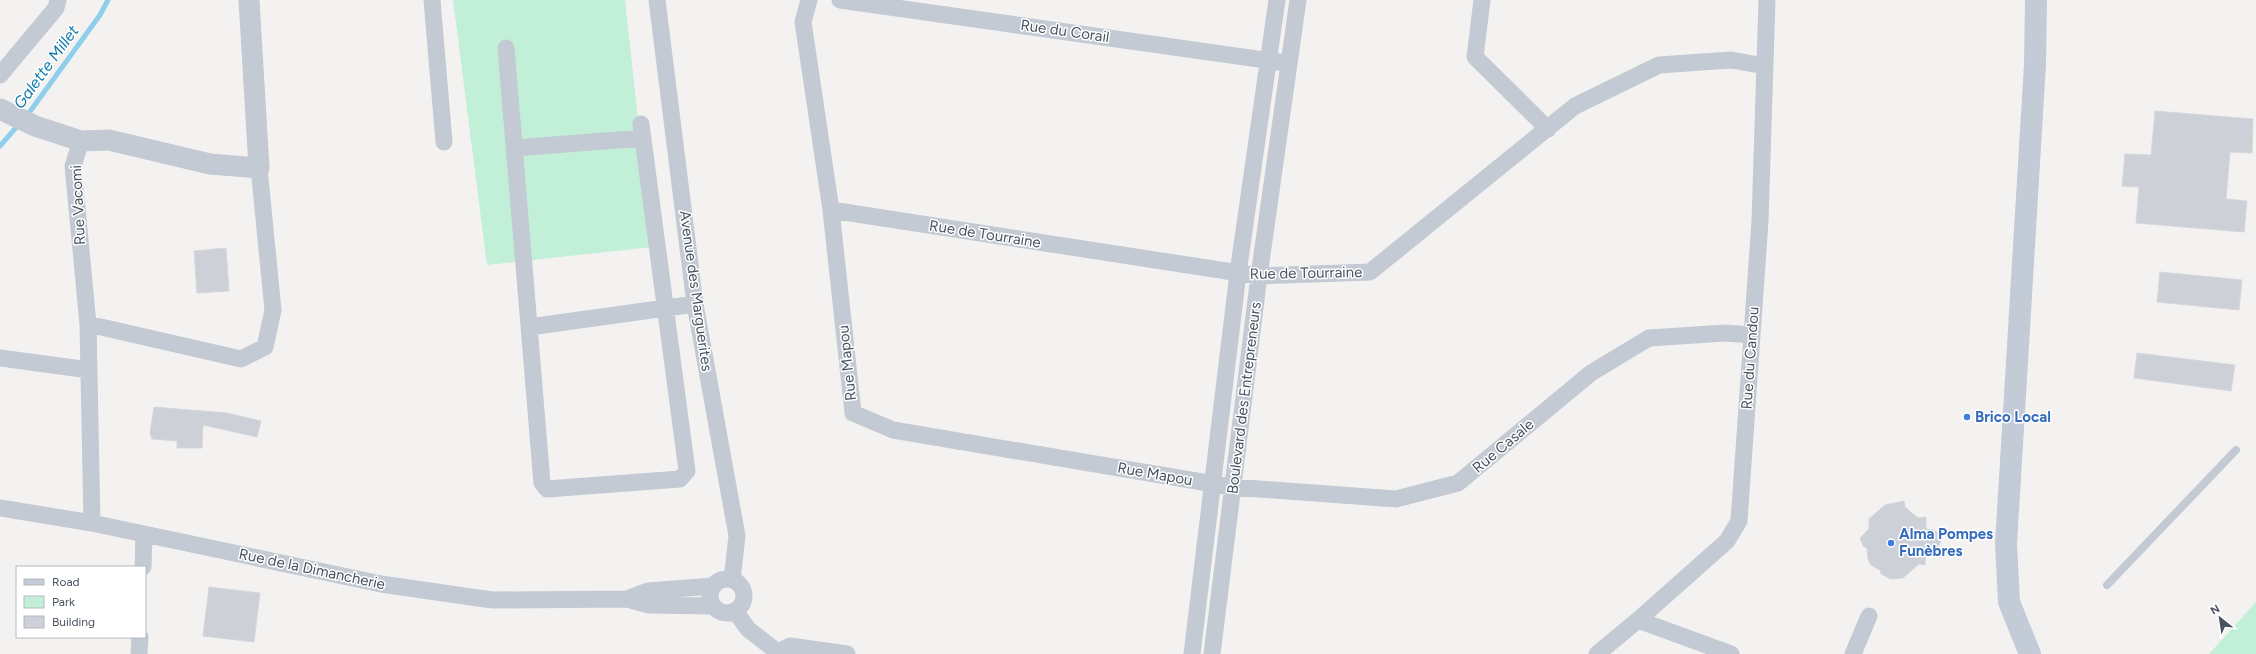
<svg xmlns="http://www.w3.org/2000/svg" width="2256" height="654" font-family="Figtree,sans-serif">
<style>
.green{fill:#c2efd8}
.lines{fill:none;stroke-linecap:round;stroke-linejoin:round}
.stream{stroke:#90cfeb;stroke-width:5}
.building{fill:#cdd0d7;stroke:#d6d7dd}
.service{stroke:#c3cad3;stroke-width:8}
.minor{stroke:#c3cad3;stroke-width:17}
.tertiary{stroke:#c3cad3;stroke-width:21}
.secondary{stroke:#c3cbd7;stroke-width:22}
.shop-dot{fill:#3f7fe0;stroke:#fff;stroke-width:1.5}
.labels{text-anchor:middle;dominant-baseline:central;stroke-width:3;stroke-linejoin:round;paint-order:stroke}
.street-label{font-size:15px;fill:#49525f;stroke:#fff}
.shop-label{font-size:15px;font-weight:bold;fill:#366cbe;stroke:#fff;text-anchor:start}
.water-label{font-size:16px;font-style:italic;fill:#0f7bac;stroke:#fff}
</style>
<rect width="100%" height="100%" fill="#f4f2f1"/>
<path class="green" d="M453 0H625L652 247 487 265Z
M2256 602V654H2209Z"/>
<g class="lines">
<path class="stream" d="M26 117 100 15 108 0
M0 146 19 124"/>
</g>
<path class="building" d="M2155 111 2253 119 2252 153 2230 152 2226 199 2247 201 2244 232 2136 223 2139 187 2122 186 2125 154 2151 155Z
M226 248 229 291 197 293 194 251Z
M2160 272 2242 280 2239 310 2157 302Z
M2137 353 2235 365 2231 391 2134 378Z
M154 407 227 413 261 421 257 437 203 425 202 448H177V441L152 439 150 433Z
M1904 501 1905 507 1918 518 1926 517V529L1934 530 1941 535 1940 544 1934 552 1926 551 1925 565 1919 564 1903 578 1891 579 1881 574 1880 570 1871 565 1868 559 1867 548 1863 546 1860 538 1869 529V519L1885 505Z
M209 587 260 593 254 642 203 636Z"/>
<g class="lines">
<path class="service" d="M2107 585 2236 450"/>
<path class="minor" d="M432 0 444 142
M657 0 695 304 737 536 732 580
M809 0 803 22 831 210 853 413 893 430 1232 487 1396 499 1458 483 1591 373 1649 338 1725 333 1752 335
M840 0 1279 62
M1482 0 1475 57 1548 129
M506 48 542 483 547 489 680 479 687 471 641 124
M0 75 56 8 58 0
M81 141 73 166 88 324 92 523
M514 148 643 138
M831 210 1259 276 1370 272 1575 106 1659 65 1731 60 1765 66
M88 324 241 359 265 347 273 310 259 168
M529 327 695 304
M0 358 89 370
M0 508 92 523 381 584 471 597 493 600 627 599 649 605 713 606
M143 567 144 534
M710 596a17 17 0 1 1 34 0a17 17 0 1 1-34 0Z
M627 599 648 591 713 586
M735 611 748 629 780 654
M1638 620 1731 654
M778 652 790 646 847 654
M139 654 140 637
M1192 654 1238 273 1277 0
M1212 654 1259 276 1298 0
M1597 654 1638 620 1727 541 1739 521 1760 221 1767 0
M1853 654 1869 616"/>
<path class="tertiary" d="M0 109 35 126 81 141 109 140 210 164 259 168 249 0"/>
<path class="secondary" d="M2030 654 2009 602 2006 544 2035 64 2036 0"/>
</g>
<g class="shop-dot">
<circle cx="1967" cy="417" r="4"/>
<circle cx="1891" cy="543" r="4"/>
</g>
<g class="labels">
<g class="street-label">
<text transform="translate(1065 31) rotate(8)">Rue du Corail</text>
<text transform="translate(78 205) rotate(-93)">Rue Vacomi</text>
<text transform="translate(985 234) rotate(9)">Rue de Tourraine</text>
<text transform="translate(1306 273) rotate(-1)">Rue de Tourraine</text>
<text transform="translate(696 291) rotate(82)">Avenue des Marguerites</text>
<text transform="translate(1750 358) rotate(-86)">Rue du Candou</text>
<text transform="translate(847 363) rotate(-96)">Rue Mapou</text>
<text transform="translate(1244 398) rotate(-83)">Boulevard des Entrepreneurs</text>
<text transform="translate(1503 446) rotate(-40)">Rue Casale</text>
<text transform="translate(1155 474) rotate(10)">Rue Mapou</text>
<text transform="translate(312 569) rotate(12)">Rue de la Dimancherie</text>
</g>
<g class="shop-label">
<text x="1975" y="417">Brico Local</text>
<text x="1899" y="534">Alma Pompes<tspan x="1899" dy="17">Funèbres</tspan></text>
</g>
<g class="water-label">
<text transform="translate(46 67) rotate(-54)">Galette Millet</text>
</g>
</g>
<rect x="16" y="566" width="130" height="72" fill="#ffffff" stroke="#b6babf"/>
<rect x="24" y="579" width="20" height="6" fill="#c3cbd7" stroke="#b6babf"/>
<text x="52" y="586" font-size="12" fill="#49525f">Road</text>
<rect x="24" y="596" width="20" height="12" fill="#c2efd8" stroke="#b6babf"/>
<text x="52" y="606" font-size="12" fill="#49525f">Park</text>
<rect x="24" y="616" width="20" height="12" fill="#cdd0d7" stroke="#b6babf"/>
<text x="52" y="626" font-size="12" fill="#49525f">Building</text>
<g transform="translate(2220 618) rotate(330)" stroke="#ffffff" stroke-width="3" paint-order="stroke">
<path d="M0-3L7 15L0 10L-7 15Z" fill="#49525f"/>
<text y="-6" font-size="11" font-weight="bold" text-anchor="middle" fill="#49525f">N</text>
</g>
</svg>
